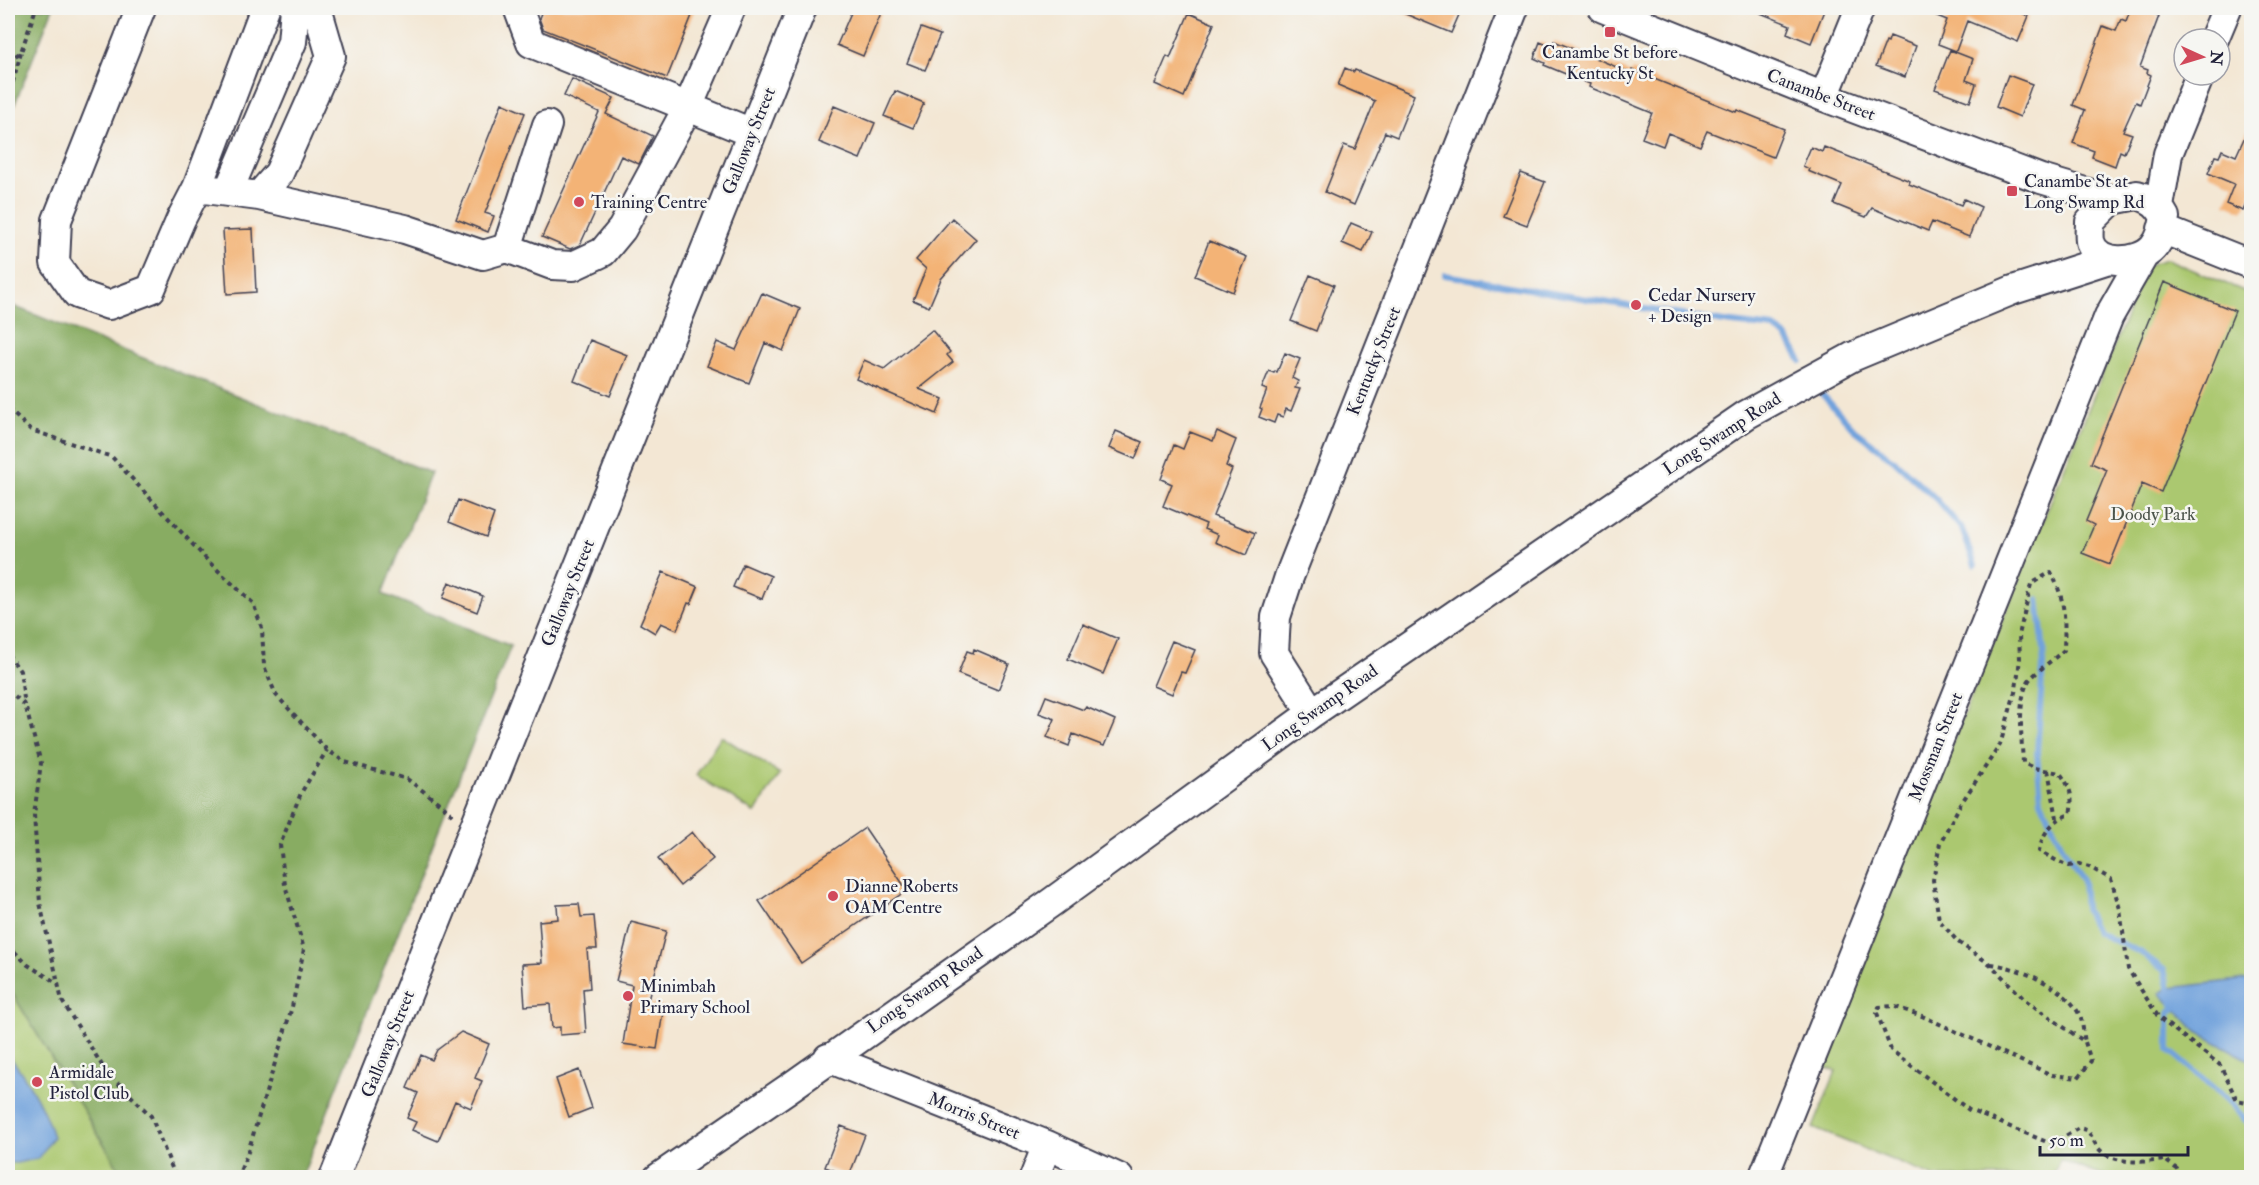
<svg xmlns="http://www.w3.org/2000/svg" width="2259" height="1185" font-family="'IM FELL Double Pica',serif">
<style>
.green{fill:#abc86f;stroke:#667555;stroke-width:1.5}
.forest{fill:#88ac62;stroke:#55674e;stroke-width:1.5}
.water{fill:#71a2dc;stroke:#4a628c;stroke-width:1.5}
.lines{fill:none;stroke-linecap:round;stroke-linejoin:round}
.stream{stroke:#71a2dc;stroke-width:6}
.building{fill:#f3b376}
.minor-casing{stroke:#414052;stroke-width:32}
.path{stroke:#414052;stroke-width:4;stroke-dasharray:4.5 4.5;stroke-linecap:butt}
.minor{stroke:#fff;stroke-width:28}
.poi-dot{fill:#d1495b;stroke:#f6f6f2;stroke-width:2}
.labels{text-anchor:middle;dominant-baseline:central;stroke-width:5;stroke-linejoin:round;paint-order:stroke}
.poi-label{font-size:18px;fill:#22223b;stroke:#f6f6f2;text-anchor:start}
.street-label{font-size:18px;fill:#22223b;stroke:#f6f6f2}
.park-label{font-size:18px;fill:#4b544b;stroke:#f6f6f2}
</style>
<rect width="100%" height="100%" fill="#f6f6f2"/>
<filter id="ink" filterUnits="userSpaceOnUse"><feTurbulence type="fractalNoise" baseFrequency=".0167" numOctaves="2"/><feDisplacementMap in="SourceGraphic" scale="12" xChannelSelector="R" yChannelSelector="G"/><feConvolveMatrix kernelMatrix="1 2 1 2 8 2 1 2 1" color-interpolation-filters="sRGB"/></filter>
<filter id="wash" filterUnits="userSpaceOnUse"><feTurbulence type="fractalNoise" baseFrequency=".008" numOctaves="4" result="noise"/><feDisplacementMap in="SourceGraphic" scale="24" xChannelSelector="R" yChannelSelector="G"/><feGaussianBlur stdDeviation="1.35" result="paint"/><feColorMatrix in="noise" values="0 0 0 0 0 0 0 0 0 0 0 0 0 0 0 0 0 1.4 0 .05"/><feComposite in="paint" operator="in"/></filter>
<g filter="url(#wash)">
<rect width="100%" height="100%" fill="#f3e7d4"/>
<path class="green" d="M2167 259 2251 294V1177H2106L2060 1160 2053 1177H1934L1813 1128 1836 1071 1821 1066 2147 265Z
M721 736 780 774 755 813 696 775Z
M8 986 124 1177H8Z"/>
<path class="forest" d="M8 8H53L8 121Z
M8 304 431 473 383 594 511 646 302 1177H124L8 986Z"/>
<path class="water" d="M2239 980H2251V1061L2197 1032 2160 993 2169 988Z
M8 1054C27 1079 44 1106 53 1137L39 1158 17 1163H8Z"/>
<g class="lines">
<path class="stream" d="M1445 275 1724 322 1774 328 1787 337 1801 361
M1820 392 1855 430 1895 461 1936 499 1962 529 1975 565
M2038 599 2044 651 2037 752 2041 801 2061 844 2083 881 2085 909 2096 932 2140 952 2164 970 2174 1009 2169 1012V1050L2225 1098 2252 1126"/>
</g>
<g id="blocks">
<path class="building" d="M543 8H695L667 78 543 29 539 18Z
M853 8H883L863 56 837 45Z
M1391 8H1462L1451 33Z
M1748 8H1825L1811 43 1787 33 1790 25Z
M1917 8H2009L2029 16 2018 42 1967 21 1956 51 1938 44 1947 20Z
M2131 8H2144L2159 16 2140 67 2148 70 2147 73 2151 75 2140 104 2136 102 2123 131 2132 134 2124 153 2120 151 2115 166 2092 157 2094 151 2073 143 2085 110 2073 105 2103 26 2116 31 2121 19 2126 21Z
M1189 13 1214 24 1184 97 1155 84 1167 56 1170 58Z
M921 28 940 35 925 70 907 63Z
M1890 36 1916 46 1905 77 1876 66 1886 41 1888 42Z
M1554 41 1631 73 1632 70 1736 112 1737 110 1784 129 1773 157 1707 131 1700 146 1668 133 1663 146 1642 138 1652 113 1589 87 1590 84 1544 65 1545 63 1534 58 1540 42 1552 47Z
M1950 50 1973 59 1966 80 1976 84 1970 102 1935 89Z
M1345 68 1354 72 1355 70 1414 95 1397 137 1385 132 1354 205 1325 192 1344 145 1355 149 1375 101 1338 85Z
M2008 75 2032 84 2020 117 1996 107Z
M572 79 614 98 606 114 653 136 639 164 621 156 580 245 570 249 542 237 599 112 564 96Z
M895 91 924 103 913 128 884 116Z
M502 103 525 113 485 213 494 216 488 232 456 219Z
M834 106 875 123 860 159 819 142Z
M2252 121V190L2243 211 2226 204 2234 184 2208 173 2215 156 2219 157 2222 150 2236 156Z
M1811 147 1822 152 1824 147 1857 160 1910 181 1909 184 1961 205 1964 199 1981 207 1969 237 1932 222 1928 231 1872 208 1866 217 1834 204 1842 185 1808 171 1809 169 1803 166Z
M1521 173 1545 182 1527 225 1503 216Z
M952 218 976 239 941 279 929 307 913 300 926 269 916 260Z
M1351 223 1372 232 1363 252 1342 243Z
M253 229 256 292 227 294 223 230Z
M1209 241 1247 257 1233 292 1195 276Z
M1310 275 1334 285 1316 331 1291 321Z
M2164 282 2235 311 2161 492 2142 484 2110 564 2082 553 2094 525 2086 521 2107 470 2091 463Z
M762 293 800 309 783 351 765 343 749 383 707 366 717 342 736 350Z
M932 330 950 352 947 355 953 362 919 389 943 399 937 414 856 379 864 360 884 369Z
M590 340 627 355 610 396 574 381Z
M1285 353 1300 359 1292 378 1298 381 1295 388 1300 389 1291 411 1286 409 1283 417 1277 415 1274 423 1259 417 1262 409 1260 408 1267 390 1262 388 1269 371 1274 373 1275 371 1277 372Z
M1116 431 1142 442 1135 459 1109 448Z
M1217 431 1236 440 1226 466 1232 469 1213 516 1255 533 1246 555 1215 542 1218 535 1204 529 1206 524 1163 506 1172 484 1161 479 1174 445 1183 449 1190 432 1213 441Z
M458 500 494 514 486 537 449 522Z
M743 564 771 576 762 599 733 587Z
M663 572 698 587 691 604 688 603 677 630 661 623 655 633 640 624Z
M449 582 483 596 477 612 443 598Z
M1083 624 1118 639 1103 674 1068 659Z
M1172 641 1195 650 1185 673 1181 672 1172 694 1153 686Z
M974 649 1009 664 998 690 958 674 967 651 973 653Z
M1046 696 1084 710 1086 707 1115 720 1104 746 1073 734 1069 746 1047 737 1055 719 1039 713Z
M865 828 907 890 801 963 759 901Z
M692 832 713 859 680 886 658 859Z
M579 904 581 917 594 916 597 949H587L590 988 583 989 586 1033 560 1035V1027L552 1028 550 1004 525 1006 522 964 542 963 539 921 558 919 557 905Z
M631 922 666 931 647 1004 664 1006 657 1049 623 1044 632 985 616 981Z
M461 1032 489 1044 475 1078 482 1081 471 1108 455 1101 438 1141 412 1130 416 1122 407 1118 418 1093 407 1088 421 1055 432 1060 437 1050Z
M579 1070 592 1108 569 1117 556 1079Z
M841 1126 865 1135 849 1176 825 1167Z"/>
</g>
</g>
<g filter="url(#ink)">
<use href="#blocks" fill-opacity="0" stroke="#414052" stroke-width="1.5"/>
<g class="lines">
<g class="minor-casing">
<path id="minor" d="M141 8 57 220 55 263 77 294 109 305 151 289 181 219 197 188 259 196 405 229 483 255 507 248
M518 8 531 43 752 133
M1603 8 1824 97 2041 179 2112 200
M2214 39 2227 8
M1824 97 1860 8
M547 125 507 248 552 265 573 266 603 252 622 229 688 107 731 8
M197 188 265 8
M228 192 292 42 295 8
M2137 195C2152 199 2158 204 2165 217 2163 228 2161 239 2153 248 2139 264 2096 267 2090 241 2089 235 2090 228 2090 222L2112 200Z
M259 196 279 173 331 56 317 8
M2159 207 2168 154 2200 75
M2162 229 2252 265
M1312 713 1274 653 1276 617 1289 577 1514 8
M828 1058 1047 1145 1119 1178
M334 1178 802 8
M658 1178 789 1088 1052 902 1312 713 1746 415 1852 357 2013 290 2109 259
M1034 1178 1047 1145
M1763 1178 2109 316 2144 255"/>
</g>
<path class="path" d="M8 61 21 52 36 8
M8 100 21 52
M8 409 31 430 112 457 209 562 253 603 262 628 264 666 276 695 327 750 345 762 407 779 443 806 454 817
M8 654 20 671 25 705
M8 690 25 705 41 763 34 815 40 903 62 1001 105 1070 151 1116 176 1178
M2048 770 2057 818
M8 945 28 965 57 983
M1991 964C2018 967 2066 987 2079 1014 2083 1021 2083 1033 2085 1042
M237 1178 247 1155 292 1007 304 949 285 885 280 845 301 793 327 750
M2181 1178 2177 1169 2165 1160C2147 1162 2115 1165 2100 1150 2095 1145 2092 1136 2087 1130L2079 1128 2060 1139 2047 1142 1969 1110 1891 1050 1877 1013 1879 1007 1893 1006 1922 1016 2052 1075 2078 1078 2091 1061 2085 1042 2025 1000 1990 964 1958 942 1939 920 1933 880 1940 843 1960 805 2000 745 2016 689 2020 659 2019 635 2031 584 2051 572C2066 602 2065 617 2064 650 2054 659 2041 668 2031 678 2016 694 2022 742 2023 763L2034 768 2060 773C2070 786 2074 798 2070 814 2053 820 2042 833 2039 851L2059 862 2069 866 2079 864 2089 867 2111 879 2120 909 2128 969 2159 1018 2220 1065 2237 1100 2252 1103"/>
<use href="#minor" class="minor"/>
</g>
</g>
<g class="poi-dot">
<rect x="1604" y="26" width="12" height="12" rx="3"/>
<rect x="2006" y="185" width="12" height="12" rx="3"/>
<circle cx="579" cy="202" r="6"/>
<circle cx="1636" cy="305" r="6"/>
<circle cx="833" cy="896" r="6"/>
<circle cx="628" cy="996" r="6"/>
<circle cx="37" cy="1082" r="6"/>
</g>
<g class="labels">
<g class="poi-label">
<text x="1610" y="52" text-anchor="middle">Canambe St before<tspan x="1610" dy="21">Kentucky St</tspan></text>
<text x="2024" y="181">Canambe St at<tspan x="2024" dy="21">Long Swamp Rd</tspan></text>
<text x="591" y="202">Training Centre</text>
<text x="1648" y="295">Cedar Nursery<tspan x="1648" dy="21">+ Design</tspan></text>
<text x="845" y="886">Dianne Roberts<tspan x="845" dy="21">OAM Centre</tspan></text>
<text x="640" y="986">Minimbah<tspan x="640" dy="21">Primary School</tspan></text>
<text x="49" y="1072">Armidale<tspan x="49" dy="21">Pistol Club</tspan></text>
</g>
<g class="street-label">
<text transform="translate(1821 95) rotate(21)">Canambe Street</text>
<text transform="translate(749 141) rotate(-68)">Galloway Street</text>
<text transform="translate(1374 361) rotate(-68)">Kentucky Street</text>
<text transform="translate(1722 434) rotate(-33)">Long Swamp Road</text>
<text transform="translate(568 593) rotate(-68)">Galloway Street</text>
<text transform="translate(1320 708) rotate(-35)">Long Swamp Road</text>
<text transform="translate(1936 747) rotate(-68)">Mossman Street</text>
<text transform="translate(925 990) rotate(-35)">Long Swamp Road</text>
<text transform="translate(388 1044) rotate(-68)">Galloway Street</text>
<text transform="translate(974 1116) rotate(22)">Morris Street</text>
</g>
<g class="park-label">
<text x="2153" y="514">Doody Park</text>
</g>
</g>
<rect width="2259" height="1185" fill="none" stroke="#f6f6f2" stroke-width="30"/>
<g transform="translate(2202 57) rotate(94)"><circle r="28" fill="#f6f6f2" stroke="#a1a1a9" stroke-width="1.5"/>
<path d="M0-4.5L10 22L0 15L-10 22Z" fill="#d1495b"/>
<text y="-9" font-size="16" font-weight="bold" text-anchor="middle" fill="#22223b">N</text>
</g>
<path d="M2040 1146v9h148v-9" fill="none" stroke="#22223b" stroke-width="3"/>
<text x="2049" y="1146" font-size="18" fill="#22223b" stroke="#f6f6f2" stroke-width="4.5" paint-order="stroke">50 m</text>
</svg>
